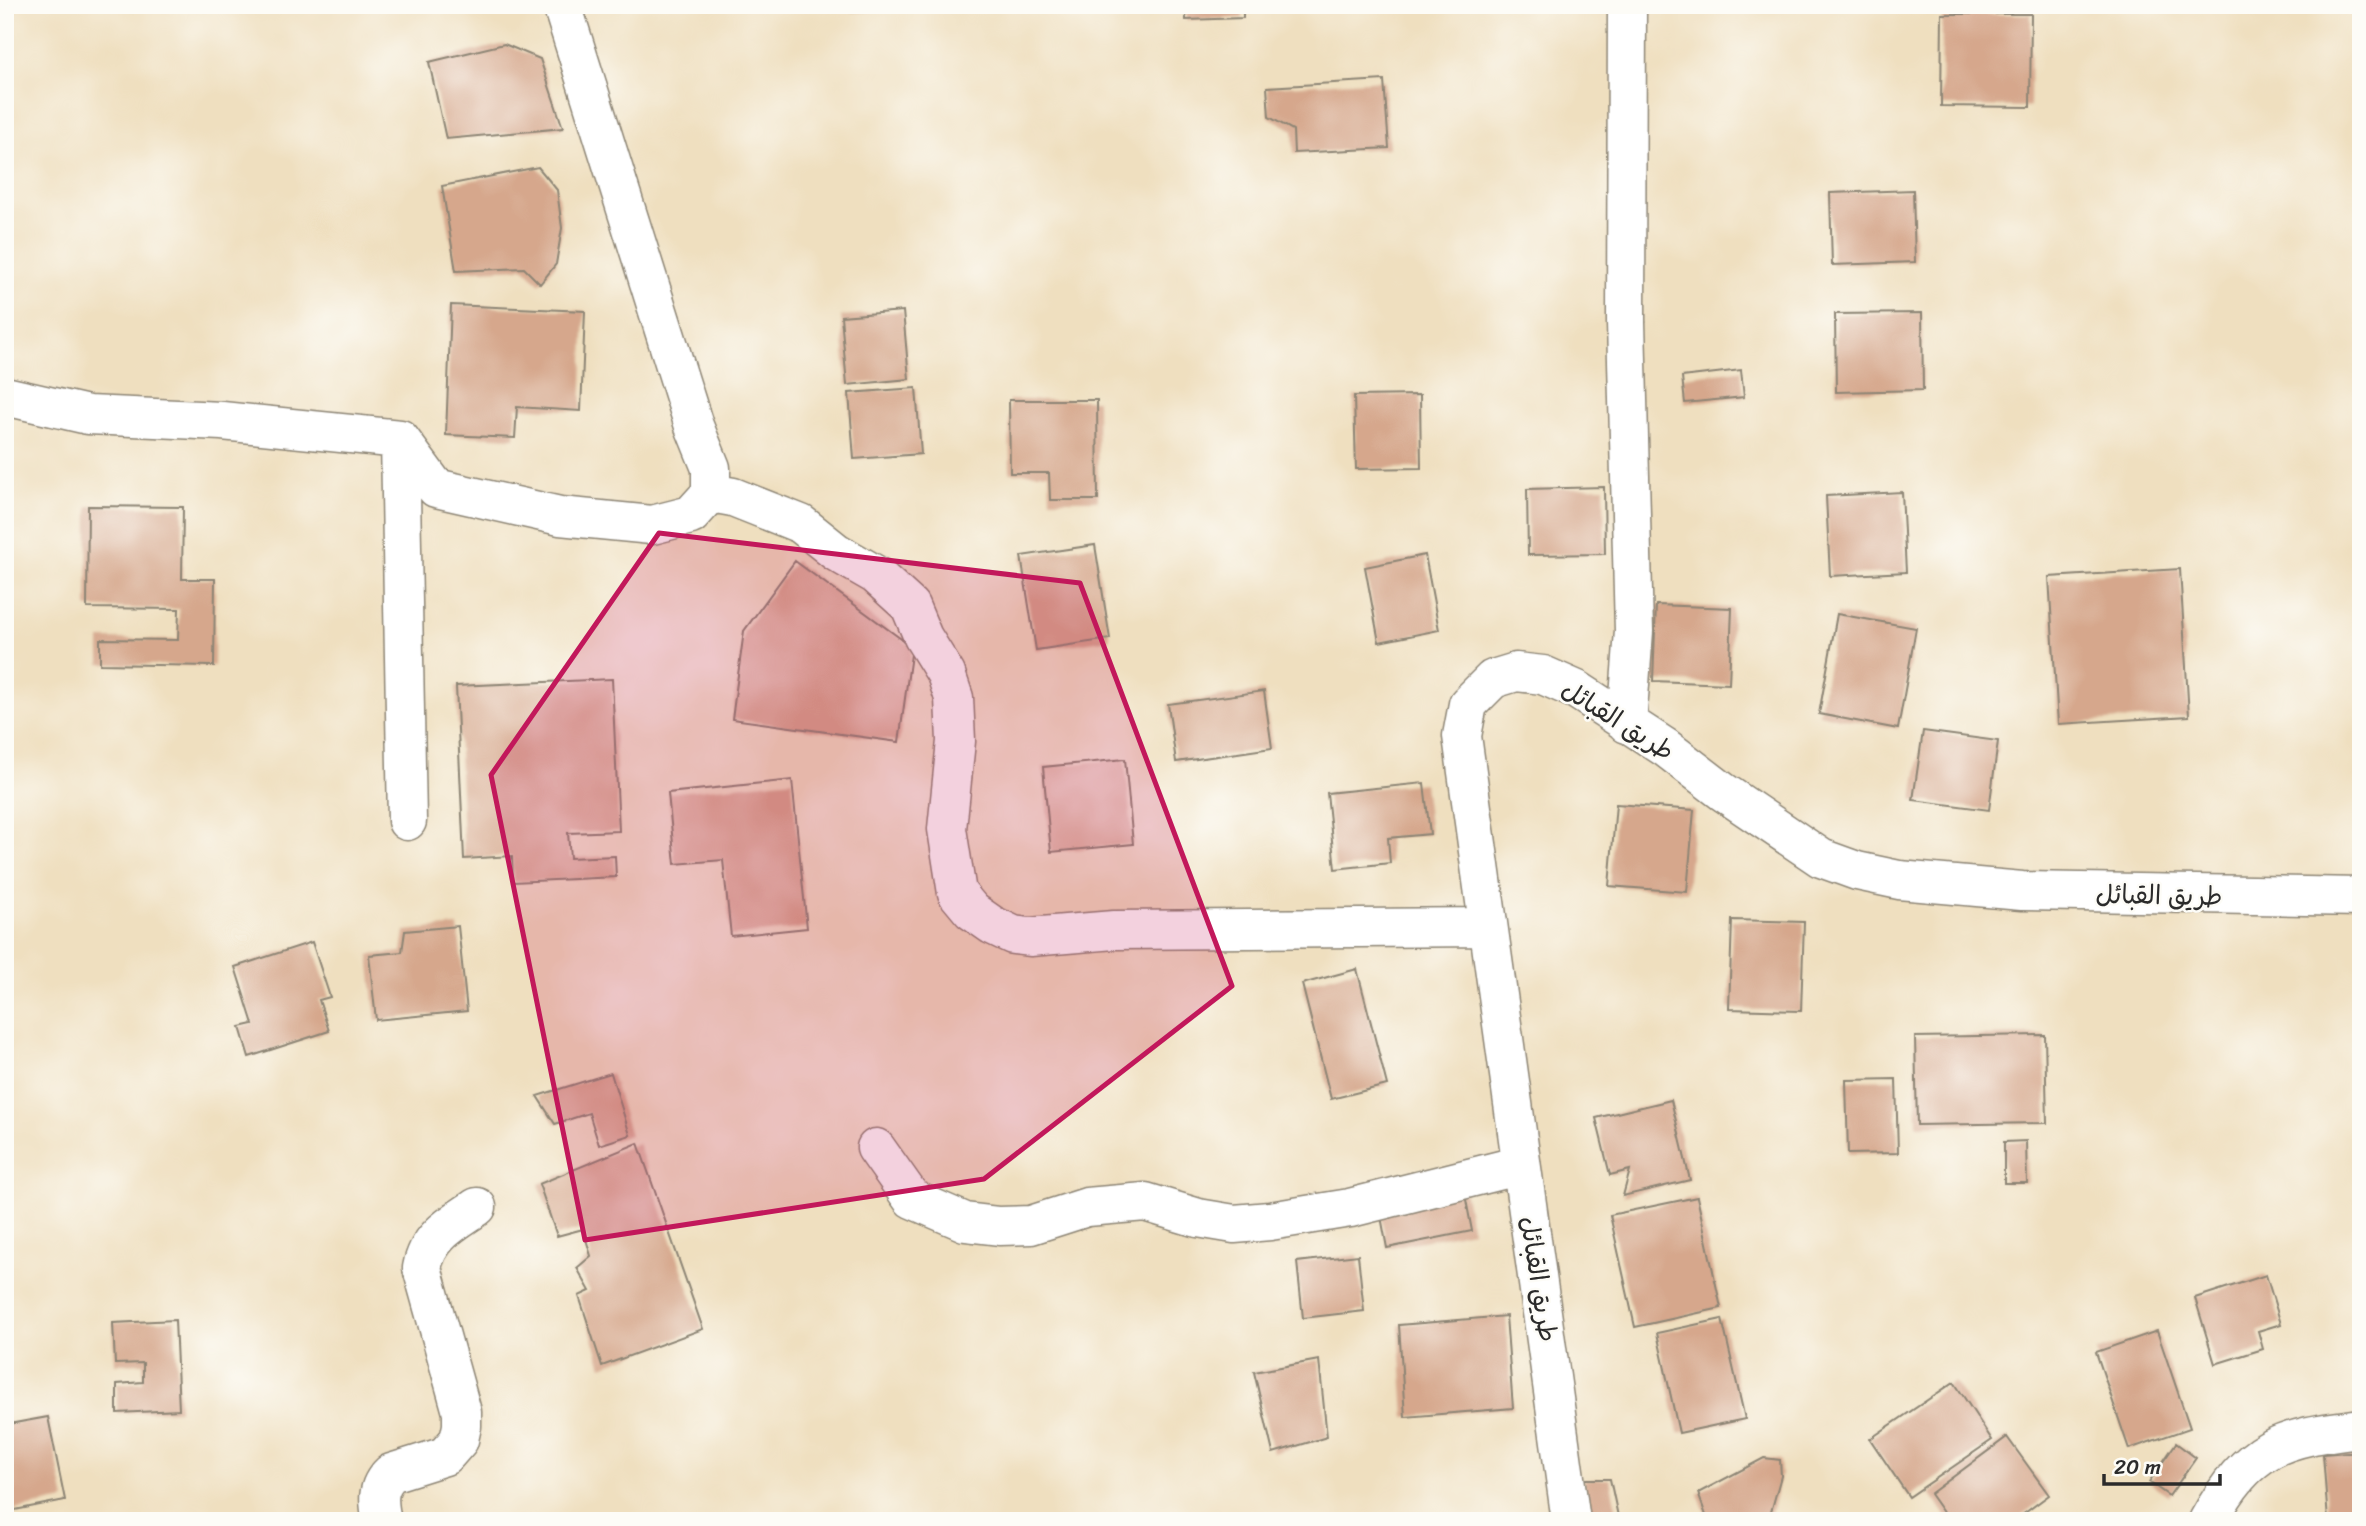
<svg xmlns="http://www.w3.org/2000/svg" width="2366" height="1526" font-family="Sriracha,'Playpen Sans Arabic',sans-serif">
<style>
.building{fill:#d6a78c}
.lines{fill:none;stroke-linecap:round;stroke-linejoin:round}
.minor-casing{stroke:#8d8575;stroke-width:41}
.minor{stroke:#fff;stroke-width:38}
.marked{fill:#c2185b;fill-opacity:0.2;stroke:#c2185b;stroke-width:5;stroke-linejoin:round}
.labels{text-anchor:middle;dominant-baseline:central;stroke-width:5;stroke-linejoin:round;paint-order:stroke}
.street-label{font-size:26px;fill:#2b2b2b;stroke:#fdfcf7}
</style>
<rect width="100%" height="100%" fill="#fdfcf7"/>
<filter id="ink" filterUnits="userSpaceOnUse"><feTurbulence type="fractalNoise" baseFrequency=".0143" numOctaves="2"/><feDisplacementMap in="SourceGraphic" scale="14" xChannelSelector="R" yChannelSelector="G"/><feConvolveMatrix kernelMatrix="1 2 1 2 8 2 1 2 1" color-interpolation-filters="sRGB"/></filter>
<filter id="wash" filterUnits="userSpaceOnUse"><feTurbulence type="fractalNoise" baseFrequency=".00686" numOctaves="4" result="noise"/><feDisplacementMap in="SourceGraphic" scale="28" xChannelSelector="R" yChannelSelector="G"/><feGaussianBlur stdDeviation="1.57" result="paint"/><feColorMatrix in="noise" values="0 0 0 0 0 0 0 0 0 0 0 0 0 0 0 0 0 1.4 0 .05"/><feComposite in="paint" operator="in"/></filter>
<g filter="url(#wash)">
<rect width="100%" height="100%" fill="#efdfbf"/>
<g id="blocks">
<path class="building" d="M851 5H930V8L851 12Z
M1186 5H1243V18L1186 20Z
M1942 14H2031L2030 107 1941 106Z
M504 44 540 59 563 128 446 139 429 62Z
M1384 80 1389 148 1294 153 1293 130 1269 117 1267 87Z
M538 167 557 190 562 228 556 264 540 284 524 268 456 271 442 186Z
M1913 190 1915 262 1832 265 1830 193Z
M451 305 585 311 581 411 517 407 515 438 446 435Z
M903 311 909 379 847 385 841 316Z
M1922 313 1923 390 1836 392 1835 314Z
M1741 370 1744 397 1685 403 1682 377Z
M916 388 921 454 854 459 849 393Z
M1420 395 1421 468 1356 469 1354 396Z
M1009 400H1097L1098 500H1050L1049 473H1010Z
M1604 487 1605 554 1528 555 1527 489Z
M1902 492 1906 572 1830 576 1826 496Z
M88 506 183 507 182 579H215L214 666 100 664V639L178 640 179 609 87 608Z
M1095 545 1110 639 1036 650 1021 556Z
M1425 555 1439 630 1379 642 1365 567Z
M795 561 912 647 899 742 732 719 744 631Z
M2180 569 2189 716 2058 724 2049 577Z
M1656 605 1732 608 1729 684 1653 681Z
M1837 614 1916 628 1898 729 1819 714Z
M612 679 619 831 568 833 570 858 615 856 616 877 513 882 512 856 464 859 456 686Z
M1264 691 1272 748 1176 762 1168 704Z
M1923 731 1998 741 1989 810 1913 800Z
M1125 759 1133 844 1051 852 1043 767Z
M792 780 807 928 731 936 723 860 675 864 668 793Z
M1424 783 1430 834 1388 838 1390 863 1335 869 1327 793Z
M1616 804 1694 810 1687 892 1609 886Z
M1732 920 1804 922 1801 1011 1729 1009Z
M458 926 467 1011 376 1020 369 955 402 952 405 931Z
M312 942 330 997 319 1000 329 1031 249 1057 240 1027 253 1024 235 967Z
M1357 969 1387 1085 1331 1099 1302 984Z
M2045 1035 2047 1123 1917 1125 1915 1037Z
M611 1073 630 1135 599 1145 589 1113 555 1124 537 1096Z
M1896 1079 1898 1153 1848 1154 1846 1080Z
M1671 1100 1690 1180 1623 1196 1630 1170 1610 1175 1596 1118Z
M2026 1141 2027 1183H2004V1142Z
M638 1143 703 1329 602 1366 579 1296 590 1291 577 1268 591 1256 583 1229 557 1236 539 1184Z
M1464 1189 1472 1231 1387 1248 1379 1206Z
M1697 1197 1721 1308 1635 1327 1610 1215Z
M1358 1255 1364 1311 1303 1318 1297 1262Z
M2266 1275 2281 1324 2258 1331 2263 1349 2215 1364 2195 1298Z
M1506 1316 1513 1408 1405 1417 1399 1325Z
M1722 1319 1745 1419 1679 1433 1657 1333Z
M175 1320 179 1410 117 1413V1384L143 1382V1363L115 1364 113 1323Z
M2157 1331 2190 1428 2129 1449 2096 1352Z
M1319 1360 1327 1437 1273 1453 1254 1372Z
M1954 1382 1992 1440 1909 1497 1870 1439Z
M5 1412 9 1424 48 1417 65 1500 5 1512Z
M2007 1437 2049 1495 2014 1521H1949L1930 1494Z
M2176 1443 2196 1458 2169 1496 2149 1482Z
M2361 1451V1521H2328L2323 1454Z
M1764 1458 1780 1460 1781 1476 1771 1512 1760 1521H1708L1698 1493Z
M1584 1479H1610L1619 1521H1587Z"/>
</g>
</g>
<g filter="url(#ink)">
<use href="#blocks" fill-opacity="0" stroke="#8d8575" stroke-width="2"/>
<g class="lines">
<g class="minor-casing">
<path id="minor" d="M1627 5 1626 322 1634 631 1627 724
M5 396 88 415 222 421 400 439 436 488 560 516 652 525 691 515 711 493V468L694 426 562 5
M400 439 407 821
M711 493 733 497 801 524 836 552 876 575 910 606 923 637 946 674 954 698 956 741 947 829 957 893 972 911 992 925 1013 935 1030 937 1114 930 1487 927
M876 1148 912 1199 965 1222 999 1226 1031 1225 1087 1207 1145 1202 1198 1218 1234 1224 1270 1221 1350 1208 1521 1165
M382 1521C378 1502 376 1487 391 1473L445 1456 459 1440 462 1426V1412L422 1268C428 1236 452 1224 477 1207
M1571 1521 1462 736 1468 704 1493 679 1516 672 1543 675 1577 690 1666 748 1722 791 1821 858 1857 871 1899 880 2022 891 2361 897
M2208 1521C2250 1445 2280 1438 2361 1428"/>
</g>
<use href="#minor" class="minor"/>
</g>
</g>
<path class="marked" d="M659 533 1080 583 1232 986 984 1179 585 1240 491 775Z"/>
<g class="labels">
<g class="street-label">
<text transform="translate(1618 720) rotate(32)">طريق القبائل</text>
<text transform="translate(2159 895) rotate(1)">طريق القبائل</text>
<text transform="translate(1539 1279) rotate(81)">طريق القبائل</text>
</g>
</g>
<rect width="2366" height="1526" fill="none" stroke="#fdfcf7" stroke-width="28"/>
<path d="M2104 1474v10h116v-10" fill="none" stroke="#2b2b2b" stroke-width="3.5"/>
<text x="2114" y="1474" font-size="21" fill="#2b2b2b" stroke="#fdfcf7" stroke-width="5" paint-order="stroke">20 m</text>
</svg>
